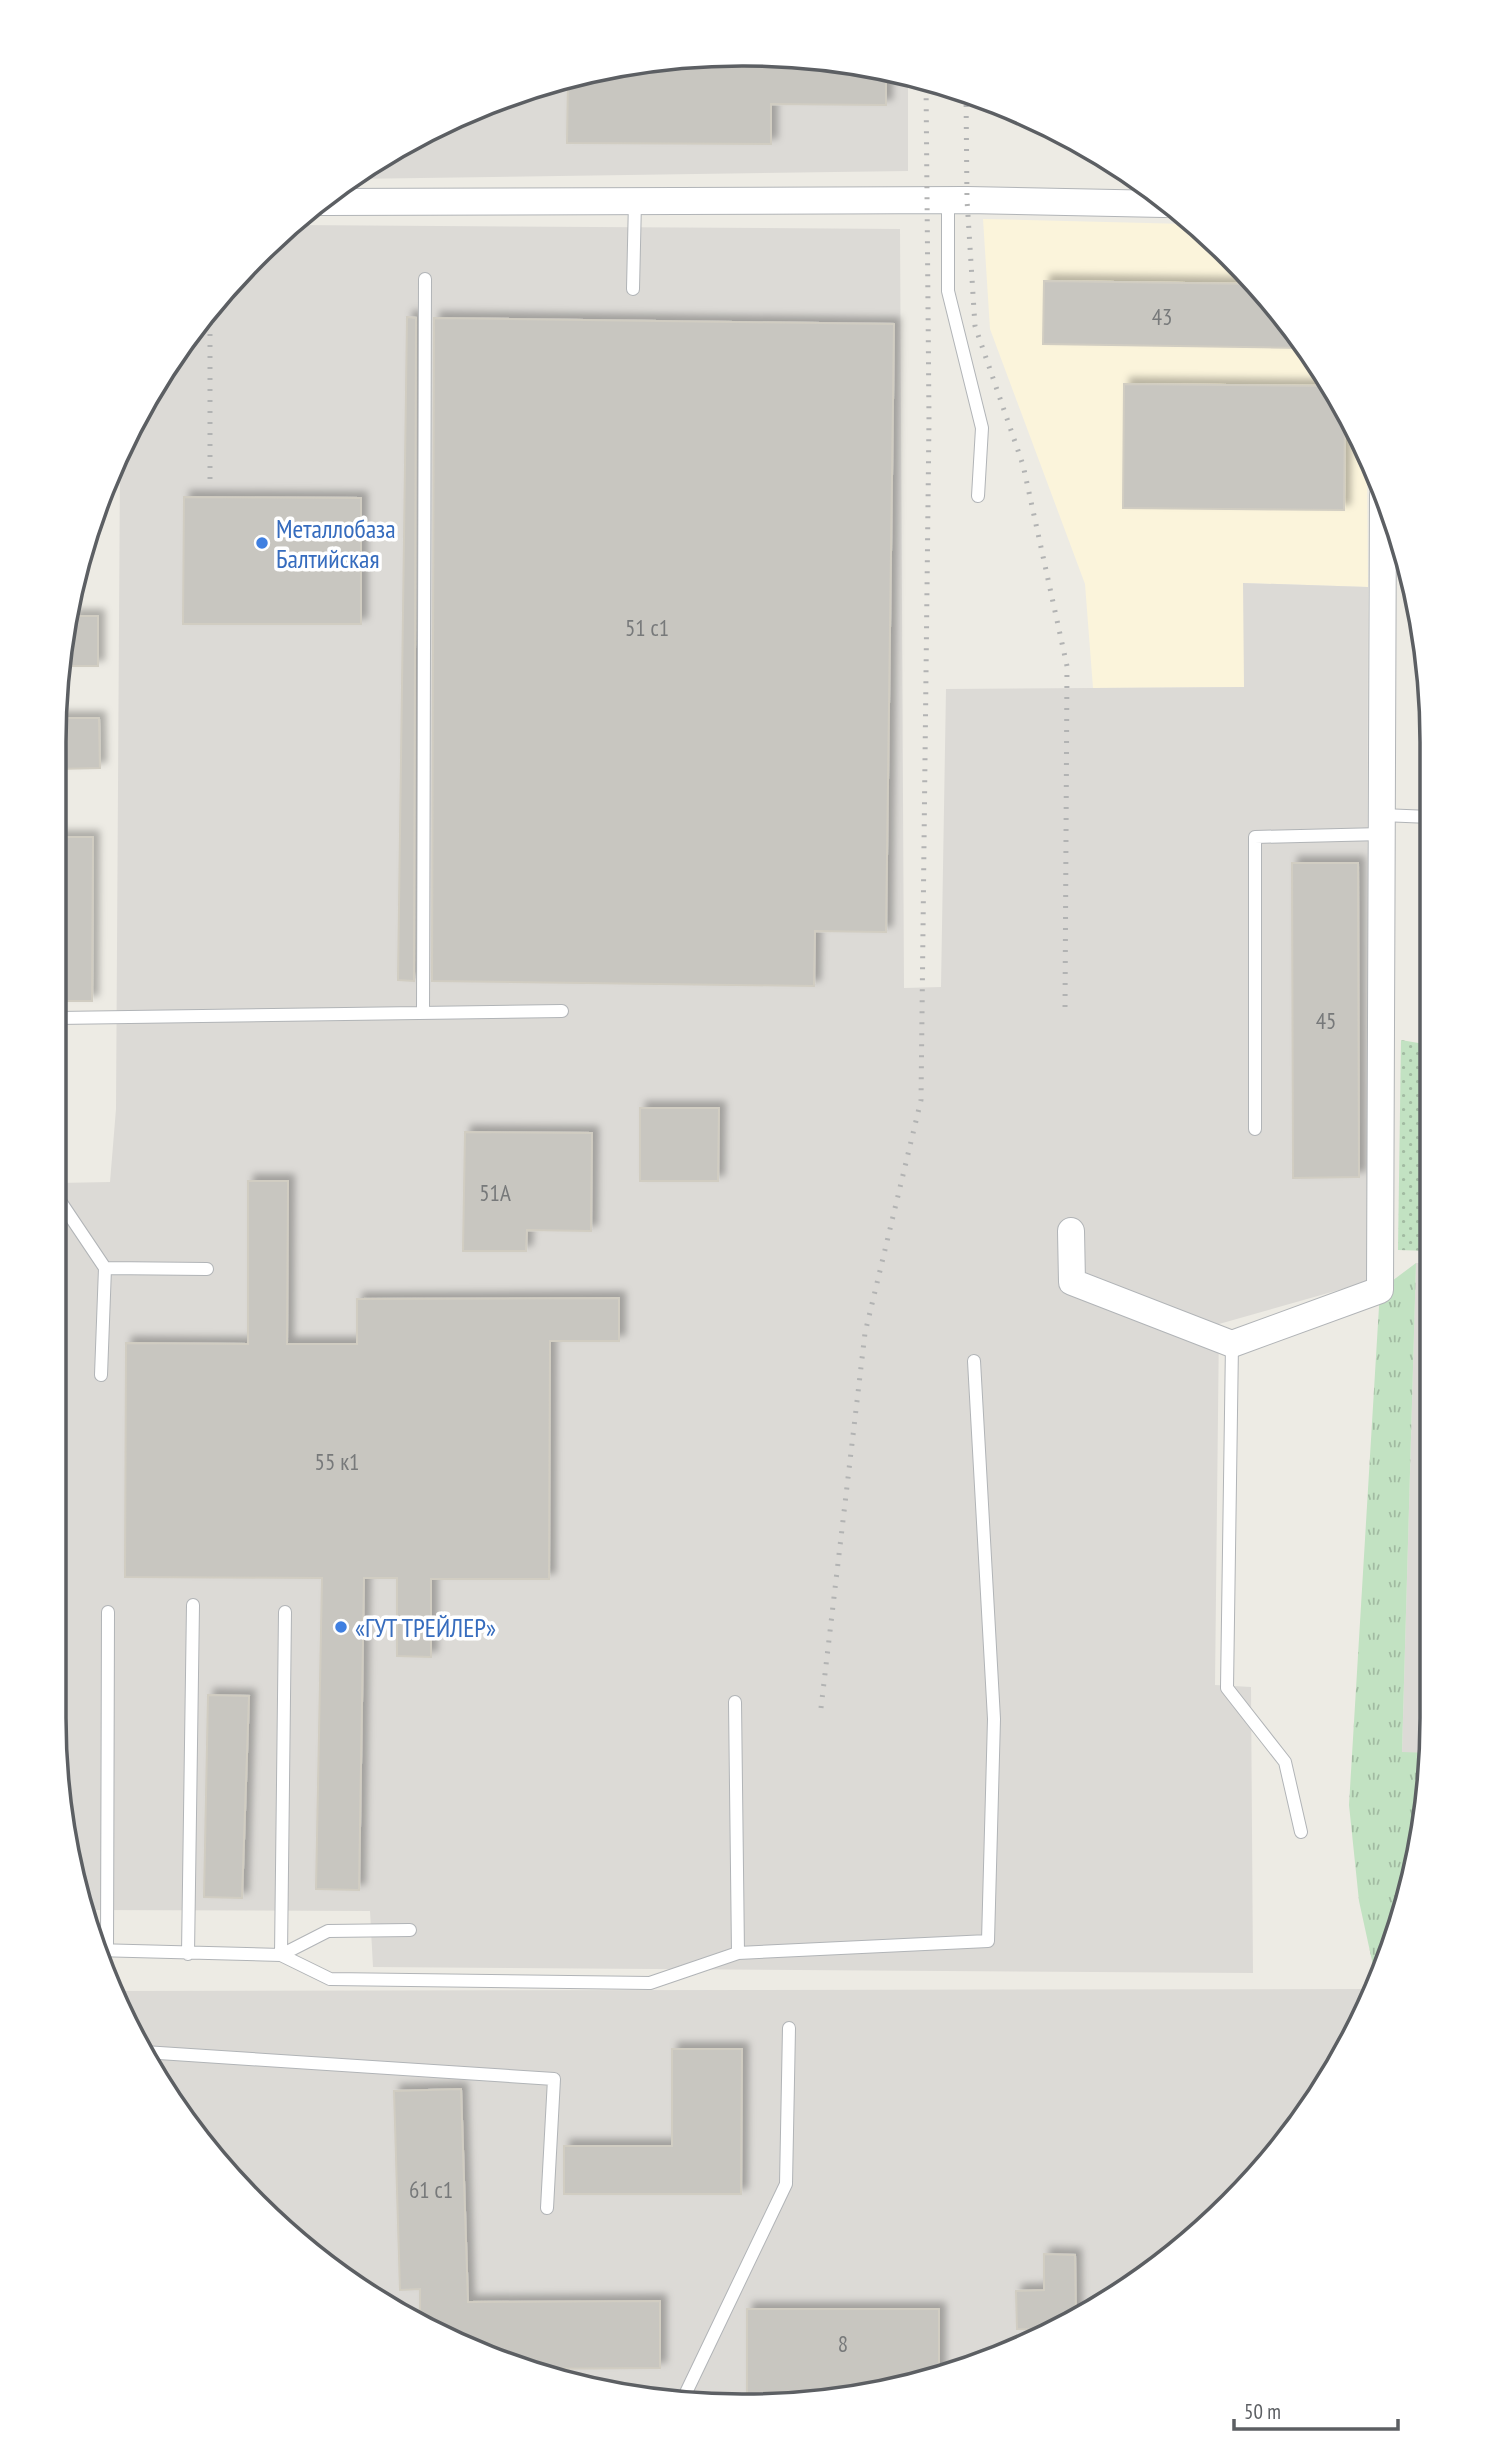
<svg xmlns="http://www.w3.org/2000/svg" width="1486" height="2461" font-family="'PT Sans Narrow',sans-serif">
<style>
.commercial{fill:#fbf4db}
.industrial{fill:#dcdad6}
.grass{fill:url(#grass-tufts)}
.park{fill:url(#park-dots)}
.building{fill:#c8c6c0;stroke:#d1cdc2;stroke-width:2;filter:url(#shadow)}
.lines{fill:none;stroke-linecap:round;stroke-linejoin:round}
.service-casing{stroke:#b1b4b7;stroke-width:14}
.minor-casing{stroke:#b1b4b7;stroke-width:28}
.service{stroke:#fff;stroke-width:12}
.minor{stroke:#fff;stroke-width:26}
.rail{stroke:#b2b3b3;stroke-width:5;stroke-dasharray:2 9;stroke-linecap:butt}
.shop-dot{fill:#3f7fe0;stroke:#fff;stroke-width:2.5}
.labels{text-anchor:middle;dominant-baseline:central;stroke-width:7;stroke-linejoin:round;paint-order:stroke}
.number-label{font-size:23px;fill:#77797a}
.shop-label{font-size:26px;fill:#366cbe;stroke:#fff;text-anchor:start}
.rim{fill:none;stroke:#5c5f63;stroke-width:3.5}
</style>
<defs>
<pattern id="grass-tufts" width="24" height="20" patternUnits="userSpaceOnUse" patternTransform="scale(1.75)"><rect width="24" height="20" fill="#c2e2c2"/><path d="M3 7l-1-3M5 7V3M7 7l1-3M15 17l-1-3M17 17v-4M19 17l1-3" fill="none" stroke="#a1baa1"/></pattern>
<pattern id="park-dots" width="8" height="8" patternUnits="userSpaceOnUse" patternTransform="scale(1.75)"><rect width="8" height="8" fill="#c2e2c2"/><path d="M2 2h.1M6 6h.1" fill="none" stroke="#a1baa1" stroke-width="1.8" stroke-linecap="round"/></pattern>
<filter id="shadow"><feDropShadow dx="6" dy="-6" stdDeviation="3.5" flood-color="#0004"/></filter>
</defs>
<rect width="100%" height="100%" fill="#edebe4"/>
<path class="commercial" d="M983 219 1187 224 1261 289 1340 399 1367 459 1368 587 1244 583 1245 687 1093 688 1085 584 990 329Z"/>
<path class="industrial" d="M743 54 878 68 908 77V171L350 179 361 170 480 107 609 67Z
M294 225 900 229 904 988 941 987 946 689 1244 687 1243 583 1368 587 1367 1282 1219 1324 1215 1685 1251 1687 1253 1973 373 1967 370 1911 84 1910 60 1808 58 1183 110 1182 116 1109 120 463 171 360 256 256Z
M1416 1263H1430V1753H1402Z
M1371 1989 1315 2101 1230 2205 1162 2265 1048 2336 964 2370 833 2401 743 2407 609 2394 522 2370 438 2336 324 2265 196 2137 125 2023 112 1991Z"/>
<path class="grass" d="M1416 1263 1402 1752 1430 1753V1763L1395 1940 1376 1979 1359 1901 1349 1805 1380 1290Z"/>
<path class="park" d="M1401 1040 1430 1045V1251L1398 1250Z"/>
<path class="building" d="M786 58 886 70V105L771 104V144L567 143 568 80 619 66 786 67Z
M1044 281 1255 284 1303 348 1043 344Z
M407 317 416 318 414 981 398 980Z
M434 318 894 324 886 932 815 931 814 986 432 981Z
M1124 384 1330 386 1345 410 1344 510 1123 508Z
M184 497 361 498V624H183Z
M72 616H98V666H62Z
M56 718H99L100 768 56 769Z
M56 837H93L92 1001H57Z
M1292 863H1358L1359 1177 1293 1178Z
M640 1108H719L718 1181H640Z
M465 1132 592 1133 591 1231 527 1230 526 1251H463Z
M248 1181H288L287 1344H357V1299L619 1298V1341H550L549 1579H431V1657L397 1656V1578H364L359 1890 316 1889 322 1578 125 1577 126 1343 248 1344Z
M208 1695 249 1696 242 1898 204 1897Z
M672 2049H742L741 2194H564V2146H672Z
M461 2089 468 2302 660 2301V2368L518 2369 438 2336 420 2324V2289L400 2290 394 2091Z
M1044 2254 1075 2255 1076 2318 1058 2330 1017 2329 1016 2291 1044 2290Z
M747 2309H939V2376L833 2401 747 2406Z"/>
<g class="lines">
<g class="service-casing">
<path id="service" d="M948 200V291L982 428 978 496
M633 289 635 201
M1382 815 1430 817
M423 1013 425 279
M57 1018 562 1011
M1255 1129V837L1382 834
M58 1198 105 1268 207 1269
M1232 1344 1227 1688 1285 1762 1301 1832
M101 1375 105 1268
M285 1612 281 1955 328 1931 410 1930
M735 1702 738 1953
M95 1950 281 1955 330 1979 650 1983 738 1953 988 1941 994 1719 974 1361
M107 1950 108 1612
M188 1954 193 1605
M144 2052 554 2079 547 2208
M682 2401 786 2184 789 2028"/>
</g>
<g class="minor-casing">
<path id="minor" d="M322 202 967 200 1164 204
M1071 1231 1072 1282 1232 1344 1380 1290 1383 495"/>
</g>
<use href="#service" class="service"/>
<use href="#minor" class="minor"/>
<path class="rail" d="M966 94 967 200 975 326 1023 465 1067 666 1065 1009
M210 312V480
M821 1708 865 1333 921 1100 929 419 926 82"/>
</g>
<g class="shop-dot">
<circle cx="262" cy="543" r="7"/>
<circle cx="341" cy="1627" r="7"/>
</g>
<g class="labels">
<g class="number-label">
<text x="1162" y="316">43</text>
<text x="647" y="627">51 с1</text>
<text x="1326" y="1020">45</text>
<text x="495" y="1192">51А</text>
<text x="337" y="1461">55 к1</text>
<text x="431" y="2189">61 с1</text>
<text x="843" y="2343">8</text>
</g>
<g class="shop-label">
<text x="276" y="528">Металлобаза<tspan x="276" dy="30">Балтийская</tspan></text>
<text x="355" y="1627">«ГУТ ТРЕЙЛЕР»</text>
</g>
</g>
<path d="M0 0H1486V2461H0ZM742 66H744A676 676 0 0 1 1420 742V1718A676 676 0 0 1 744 2394H742A676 676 0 0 1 66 1718V742A676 676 0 0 1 742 66Z" fill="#fff" fill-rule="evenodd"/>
<path class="rim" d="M742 66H744A676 676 0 0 1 1420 742V1718A676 676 0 0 1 744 2394H742A676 676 0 0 1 66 1718V742A676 676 0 0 1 742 66Z"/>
<path d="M1234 2419v10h164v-10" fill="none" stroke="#5c5f63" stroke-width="3.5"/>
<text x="1244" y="2419" font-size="21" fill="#5c5f63" stroke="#ffffff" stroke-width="5" paint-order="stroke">50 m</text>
</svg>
